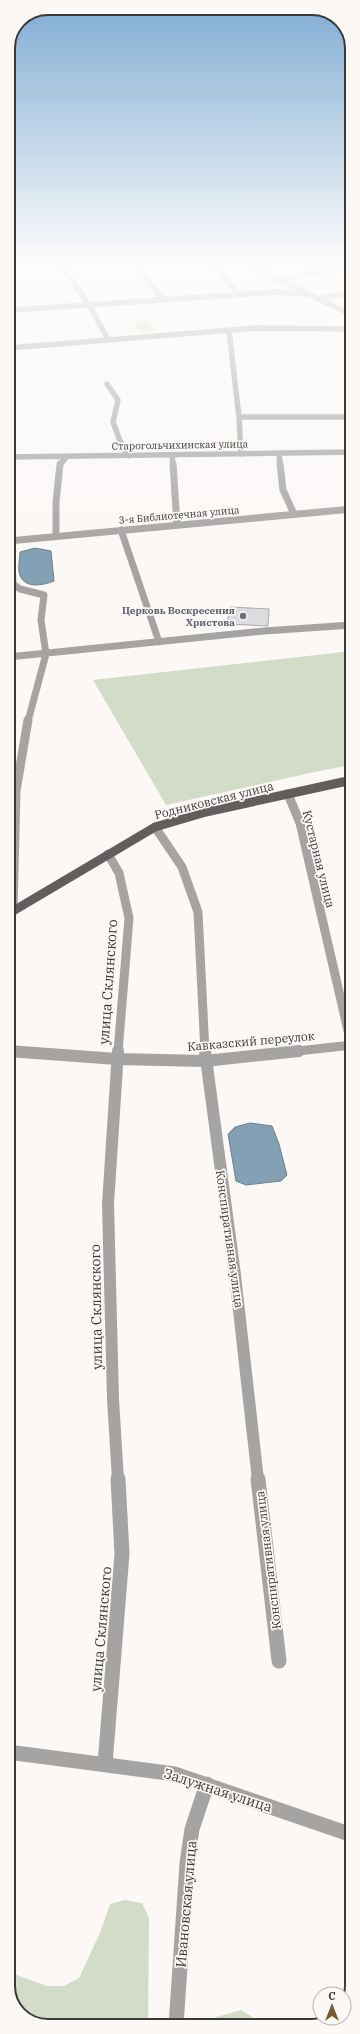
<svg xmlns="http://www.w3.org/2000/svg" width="360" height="2034" font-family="'IBM Plex Serif',serif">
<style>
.green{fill:#d2dcc8}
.water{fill:#83a0b4;stroke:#6d818f}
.building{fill:#dcdbdf;stroke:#adacaf}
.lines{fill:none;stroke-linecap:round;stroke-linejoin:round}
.minor-far4{stroke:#a5a4a3;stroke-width:5.5}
.minor-far3{stroke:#a5a4a3;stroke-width:7}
.minor-far2{stroke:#a5a4a3;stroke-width:9}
.minor-far1{stroke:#a5a4a3;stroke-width:12}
.minor{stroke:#a5a4a3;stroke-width:15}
.major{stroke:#615e5d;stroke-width:9}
.worship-dot{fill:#6b7280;stroke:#fbf8f6;stroke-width:1.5}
.labels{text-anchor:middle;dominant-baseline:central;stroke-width:3.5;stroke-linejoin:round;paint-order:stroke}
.far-street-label{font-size:10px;fill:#3b3a39;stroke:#fbf8f6}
.far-worship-label{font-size:10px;font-weight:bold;fill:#5b616d;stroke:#fbf8f6;text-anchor:end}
.street-label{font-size:12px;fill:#3b3a39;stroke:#fbf8f6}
.near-street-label{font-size:14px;fill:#3b3a39;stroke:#fbf8f6}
.rim{fill:none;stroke:#3b3a39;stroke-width:2}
</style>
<rect width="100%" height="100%" fill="#fbf8f6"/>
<path class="green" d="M141 320 150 323 157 331 140 332 133 324Z
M352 651V765L319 771 166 805 93 680Z
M125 1900 142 1903 149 1918 148 2026H43L20 2014 8 1991V1969L11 1973 47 1986H64L79 1978 100 1933 110 1904Z
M241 2010 251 2016 256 2026H214L216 2017Z"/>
<path class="water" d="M35 548 51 551 54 581C42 586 22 589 19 572 18 566 20 558 20 552Z
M250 1123 272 1126 279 1144 287 1175 281 1181 246 1185 236 1181 228 1134 235 1127Z"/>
<path class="building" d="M230 607 269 609 268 626 227 624Z"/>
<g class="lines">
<path class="minor-far4" d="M138 266 151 285 165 300
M214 266 239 295
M250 266 344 311 350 318 352 327
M65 270 89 305 108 339
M278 279 352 267
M317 299 352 292
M8 312 14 310 276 292 307 294
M229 331 239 417 241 454
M8 348 257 328 352 329
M107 384 118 400 113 422 120 441 129 456
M239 417H352
M279 453 280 465
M172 455 173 465
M8 457 352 452
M60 465 66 457"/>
<path class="minor-far3" d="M173 464 177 525
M280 464 283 490 294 514
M121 530 159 642
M56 536V502L60 464
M8 541 352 509
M11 541 13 584 20 589 44 595 41 620 46 654 28 721
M8 657 264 631 352 625"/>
<path class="minor-far2" d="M288 794 300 823 352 1048
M155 827 182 867 198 912 205 1052
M108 854 119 873 129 918 118 1052
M13 911 16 791 28 720
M8 1051 19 1052
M289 1052 352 1045"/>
<path class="minor-far1" d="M8 1051 117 1059 205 1061 299 1051
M118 1051 108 1204 113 1399 118 1480
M205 1051 235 1275 258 1480"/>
<path class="minor" d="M258 1479 279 1661
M8 1752 175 1774 352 1835
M105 1764 122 1554 118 1479
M176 2026 187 1863 192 1829 207 1784"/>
<path class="major" d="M8 914 155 827 206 812 352 780"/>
</g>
<linearGradient id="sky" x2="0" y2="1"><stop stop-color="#7facd3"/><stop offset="0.48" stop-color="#fdfcfb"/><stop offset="1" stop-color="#fdfcfb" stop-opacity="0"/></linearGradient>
<rect width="360" height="551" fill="url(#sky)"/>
<circle class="worship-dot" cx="243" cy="616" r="4"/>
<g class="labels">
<g class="far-street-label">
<text transform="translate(180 445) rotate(-1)">Старогольчихинская улица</text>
<text transform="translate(179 515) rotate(-5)">3-я Библиотечная улица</text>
</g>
<g class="far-worship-label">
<text x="235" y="610">Церковь Воскресения<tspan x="235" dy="12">Христова</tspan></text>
</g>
<g class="street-label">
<text transform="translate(214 800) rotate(-14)">Родниковская улица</text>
<text transform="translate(319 859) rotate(76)">Кустарная улица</text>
<text transform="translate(251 1041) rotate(-5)">Кавказский переулок</text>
<text transform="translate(230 1239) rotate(82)">Конспиративная улица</text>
<text transform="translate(268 1560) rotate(-97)">Конспиративная улица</text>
</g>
<g class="near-street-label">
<text transform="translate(108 982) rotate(-86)">улица Склянского</text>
<text transform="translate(96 1307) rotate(-91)">улица Склянского</text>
<text transform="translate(101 1629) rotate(-85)">улица Склянского</text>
<text transform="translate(218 1790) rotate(18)">Залужная улица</text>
<text transform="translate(186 1904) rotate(-85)">Ивановская улица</text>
</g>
</g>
<path d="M0 0H360V2034H0ZM48 15H312A33 33 0 0 1 345 48V1986A33 33 0 0 1 312 2019H48A33 33 0 0 1 15 1986V48A33 33 0 0 1 48 15Z" fill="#fbf8f6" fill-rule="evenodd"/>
<path class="rim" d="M48 15H312A33 33 0 0 1 345 48V1986A33 33 0 0 1 312 2019H48A33 33 0 0 1 15 1986V48A33 33 0 0 1 48 15Z"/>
<g transform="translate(332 2006)"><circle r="19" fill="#fbf8f6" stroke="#aeacaa"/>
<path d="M0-3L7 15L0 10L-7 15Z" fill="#7a5a30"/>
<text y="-6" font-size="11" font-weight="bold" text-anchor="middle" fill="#3b3a39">С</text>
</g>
</svg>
